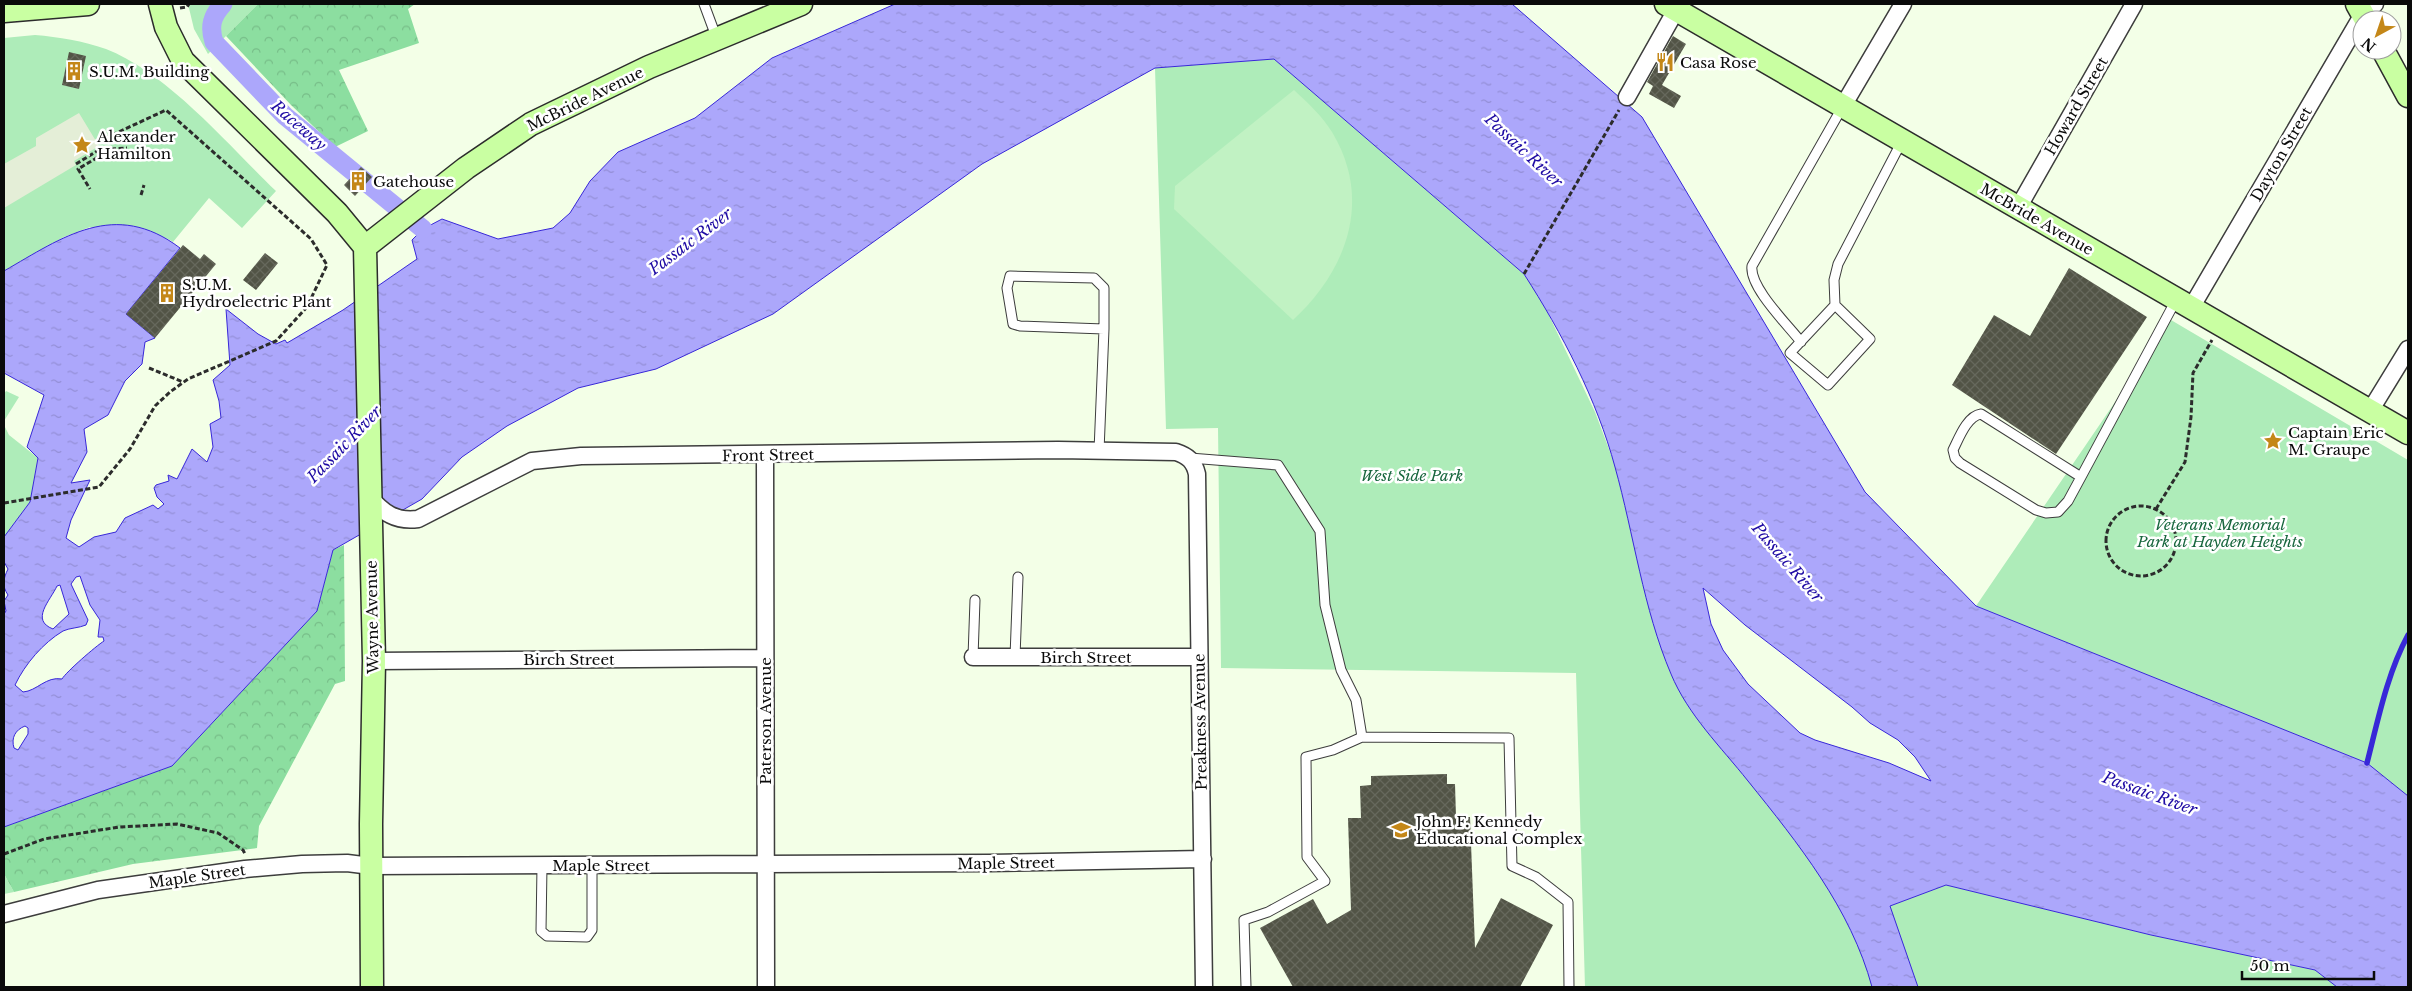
<svg xmlns="http://www.w3.org/2000/svg" width="2412" height="991" font-family="'Libre Baskerville',serif">
<style>
.grass{fill:#aeecb9}
.forest{fill:url(#forest-crowns)}
.pitch{fill:#c1f2c3}
.plaza{fill:#e4eed7}
.water{fill:url(#water-ripples);stroke:#3828d8;fill-rule:evenodd}
.lines{fill:none;stroke-linecap:round;stroke-linejoin:round}
.stream{stroke:#3828d8;stroke-width:5.5}
.canal{stroke:#aca7fb;stroke-width:19}
.building{fill:url(#building-cross-hatch)}
.lane-casing{stroke:#3d3d3d;stroke-width:11}
.street-casing{stroke:#3d3d3d;stroke-width:19}
.secondary-casing{stroke:#2c2c2c;stroke-width:25}
.path{stroke:#2c2c2c;stroke-width:3;stroke-dasharray:5 2.5;stroke-linecap:butt}
.lane{stroke:#fff;stroke-width:9}
.street{stroke:#fff;stroke-width:16}
.secondary{stroke:#c9ffa2;stroke-width:22}
.labels{text-anchor:middle;dominant-baseline:central;stroke-width:5;stroke-linejoin:round;paint-order:stroke}
.poi-label{font-size:15px;fill:#0a0a0a;stroke:#fff;text-anchor:start}
.street-label{font-size:15px;fill:#0a0a0a;stroke:#fff}
.park-label{font-size:15px;font-style:italic;fill:#17663d;stroke:#fff}
.water-label{font-size:16px;font-style:italic;fill:#1f0ba4;stroke:#fff}
</style>
<defs>
<pattern id="forest-crowns" width="20" height="18" patternUnits="userSpaceOnUse" patternTransform="scale(1.25)"><rect width="20" height="18" fill="#8cdea0"/><path d="M2 6a3 3 0 1 1 6 0M12 15a3 3 0 1 1 6 0" fill="none" stroke="#77bd88"/></pattern>
<pattern id="water-ripples" width="26" height="14" patternUnits="userSpaceOnUse" patternTransform="scale(1.25)"><rect width="26" height="14" fill="#aca7fb"/><path d="M2 4q2-2 4 0t4 0M15 11q2-2 4 0t4 0" fill="none" stroke="#938ed6"/></pattern>
<pattern id="building-cross-hatch" width="8" height="8" patternUnits="userSpaceOnUse" patternTransform="scale(1.25)"><rect width="8" height="8" fill="#525446"/><path d="M0 0l8 8M0 8l8-8" fill="none" stroke="#66685c"/></pattern>
</defs>
<rect width="100%" height="100%" fill="#f3ffe7"/>
<path class="grass" d="M188 4H258L208 54 194 29Z
M35 35C59 37 83 41 106 49 168 73 228 145 276 191L242 228 209 198 173 242 168 239 90 227 64 237 4 271V38Z
M1274 59 1524 274 1544 305 1595 412 1615 465 1652 618 1671 675 1890 906 1946 885 2151 935 2315 970 2337 987H1585L1576 673 1221 668 1218 428 1166 429 1155 68Z
M2171 320 2408 460V796L2367 763 1976 606Z
M6 391 19 397 4 421V394Z
M4 425 9 435 38 458 30 502 4 537Z
M4 874 14 892 4 894Z"/>
<path class="forest" d="M258 4H415L408 9 419 43 339 70 368 131 335 147 291 105 226 36Z
M344 545 345 681 335 684 259 826 257 848 133 864 14 892 4 874V827L172 766 317 611 333 550Z"/>
<path class="pitch" d="M1294 90C1308 103 1322 116 1332 132 1373 200 1347 270 1293 320L1174 209 1175 186Z"/>
<path class="plaza" d="M79 113 99 146 74 161 76 165 4 208V164L36 146V138Z"/>
<path class="water" d="M895 4H1512L1642 117 1865 492 1976 606 2367 763 2408 796V987H2337L2315 970 2151 935 1946 885 1890 906 1918 987H1872C1851 909 1798 843 1748 781 1721 747 1688 715 1671 674 1643 608 1634 535 1615 467 1597 400 1562 333 1524 274L1274 59 1155 68 982 164 773 314 656 369 578 388 507 426 462 457 422 499 333 550 317 611 172 766 4 827V614L6 611 4 601 8 595C2 586 3 579 8 569L4 562V537L30 502 38 458 27 447 44 395 4 373V271C63 237 115 199 180 248L126 314 155 338 145 342 142 364 125 381 108 415 84 429 87 452 71 483 90 480 71 520 66 538 79 547 94 537 116 532 125 518 153 505 158 509 164 504 157 497 154 488 156 485 169 481 168 475 177 479 192 449 207 462 213 447 210 424 221 418 219 401 213 380 230 365 226 309 258 334 276 344 285 340 287 343 343 310 417 259 412 240 423 229 442 219 498 239 553 228 570 213 590 181 618 152 695 118 772 58ZM80 576 90 605 100 620 98 637H103L104 641C96 646 66 672 62 679 46 676 37 691 23 692L15 685C25 664 43 643 63 631 69 628 79 628 86 625L88 620 71 584 76 577ZM60 585 69 614 53 629C30 620 50 601 57 586ZM1703 588 1745 625 1852 707 1870 723 1898 740 1915 757 1931 781 1889 763 1815 740 1800 733 1748 684 1723 650 1711 624ZM25 726 28 728V734L18 750 14 748C11 738 15 730 25 726Z"/>
<g class="lines">
<path class="stream" d="M2367 763C2378 720 2387 674 2408 635"/>
<path class="canal" d="M223 4C212 16 209 26 214 42L285 116 423 229"/>
</g>
<path class="building" d="M1673 36 1686 44 1662 85 1681 96 1674 108 1649 94 1653 86 1647 82Z
M69 52 86 56 79 89 62 85Z
M361 167 372 177 355 196 344 185Z
M183 245 200 259 204 254 216 264 155 338 126 314Z
M265 253 278 263 256 290 243 280Z
M2069 268 2147 317 2056 454 1952 385 1994 315 2030 336Z
M1447 774V784H1455L1456 817H1470L1475 948 1501 898 1553 925 1520 987H1293L1260 928 1313 899 1327 924 1351 910 1348 818H1361L1360 786 1371 785V776Z"/>
<g class="lines">
<g class="lane-casing">
<path id="lane" d="M704 4 717 39
M1835 305 1790 353 1828 385 1870 339 1835 305 1834 280 1838 264 1902 141
M1801 342C1788 325 1749 287 1752 266L1843 106
M1099 451 1104 329V288L1094 278 1010 276 1007 288 1013 324 1020 326 1104 329
M1190 458 1278 465 1320 531 1325 605 1341 670 1356 700 1362 737 1333 750 1306 757 1307 857 1325 881 1268 912 1244 920 1246 987
M2081 477 1981 414C1967 416 1959 438 1953 450L1955 458 1960 463 2036 510 2046 513 2058 512 2068 501 2081 477 2176 300
M973 657 975 600
M1015 657 1018 577
M1362 737 1509 738 1512 866 1536 877 1568 902 1569 987
M542 866 541 931 547 936 587 937 592 930V865"/>
</g>
<g class="street-casing">
<path id="street" d="M1627 97 1676 10
M1843 106 1903 4
M2018 208 2134 4
M2191 308 2363 14 2375 4
M2370 411 2408 349
M765 455 766 987
M369 496C383 513 396 522 418 519L532 461 581 456 1058 450 1176 452C1188 456 1194 461 1197 474L1204 987
M973 657H1198
M374 661 765 658
M4 914 98 890 245 869 302 864 347 863 371 866 990 863 1203 859"/>
</g>
<g class="secondary-casing">
<path id="secondary" d="M160 4 166 27 183 61 337 213 365 247
M1666 4 2408 433
M2357 4 2366 20
M4 11 88 4
M2383 50 2408 96
M365 247 374 661 371 824 372 987
M365 247 466 168 531 124 649 67 801 4"/>
</g>
<path class="path" d="M180 8 187 7 189 4
M105 153 110 149 127 148
M76 164 102 148 105 153 78 169 90 189
M141 195 144 185
M1524 274 1619 110
M149 368 183 382
M4 503 99 487 130 449 155 406 170 392 188 379 276 341 307 307 327 265 311 239 166 110 97 142
M2106 541a35 35 0 1 1 70 0a35 35 0 1 1-70 0Z
M2156 509 2185 462 2191 417 2193 373 2212 340
M4 854 44 839 119 827 177 824 218 833 243 850 245 854"/>
<use href="#lane" class="lane"/>
<use href="#street" class="street"/>
<use href="#secondary" class="secondary"/>
</g>
<defs>
<g id="restaurant-bare" transform="scale(1.5)"><path d="M-5-6h1v4h1v-4h1v4h1v-4h1v5L-1.5 .5V6h-2V.5L-5-1ZM5-6V6H3V1.5H1.5Q1.5-4 5-6Z" fill="#c48718" stroke="#fff" stroke-width="2.5" paint-order="stroke"/></g>
<g id="building-bare" transform="scale(1.5)"><path d="M-4-6H4V6H1V3H-1V6H-4ZM-2.5-4.3h1.7v1.8h-1.7ZM.8-4.3h1.7v1.8H.8ZM-2.5-1h1.7V.8h-1.7ZM.8-1h1.7V.8H.8Z" fill="#c48718" stroke="#fff" stroke-width="2.5" paint-order="stroke"/></g>
<g id="sight-bare" transform="scale(1.5)"><path d="M0-6L1.8-2.2L6-1.7L2.9 1.2L3.7 5.4L0 3.3L-3.7 5.4L-2.9 1.2L-6-1.7L-1.8-2.2Z" fill="#c48718" stroke="#fff" stroke-width="2.5" paint-order="stroke"/></g>
<g id="school-bare" transform="scale(1.5)"><path d="M0-5L7-2L0 1L-7-2ZM-4 1L0 2.5L4 1V4Q0 6-4 4Z" fill="#c48718" stroke="#fff" stroke-width="2.5" paint-order="stroke"/></g>
</defs>
<g fill-rule="evenodd">
<use href="#restaurant-bare" x="1665" y="62"/>
<use href="#building-bare" x="74" y="71"/>
<use href="#sight-bare" x="82" y="145"/>
<use href="#building-bare" x="358" y="181"/>
<use href="#building-bare" x="167" y="293"/>
<use href="#sight-bare" x="2273" y="441"/>
<use href="#school-bare" x="1401" y="830"/>
</g>
<g class="labels">
<g class="poi-label">
<text x="1680" y="62">Casa Rose</text>
<text x="89" y="71">S.U.M. Building</text>
<text x="97" y="136">Alexander<tspan x="97" dy="17">Hamilton</tspan></text>
<text x="373" y="181">Gatehouse</text>
<text x="182" y="284">S.U.M.<tspan x="182" dy="17">Hydroelectric Plant</tspan></text>
<text x="2288" y="432">Captain Eric<tspan x="2288" dy="17">M. Graupe</tspan></text>
<text x="1416" y="821">John F. Kennedy<tspan x="1416" dy="17">Educational Complex</tspan></text>
</g>
<g class="street-label">
<text transform="translate(585 99) rotate(-26)">McBride Avenue</text>
<text transform="translate(2076 106) rotate(-60)">Howard Street</text>
<text transform="translate(2281 154) rotate(-60)">Dayton Street</text>
<text transform="translate(2037 219) rotate(30)">McBride Avenue</text>
<text transform="translate(768 455) rotate(-1)">Front Street</text>
<text transform="translate(372 617) rotate(-91)">Wayne Avenue</text>
<text x="1086" y="657">Birch Street</text>
<text x="569" y="659">Birch Street</text>
<text transform="translate(765 721) rotate(-90)">Paterson Avenue</text>
<text transform="translate(1200 722) rotate(-91)">Preakness Avenue</text>
<text transform="translate(1006 863) rotate(-1)">Maple Street</text>
<text x="601" y="865">Maple Street</text>
<text transform="translate(197 876) rotate(-8)">Maple Street</text>
</g>
<g class="park-label">
<text x="1412" y="475">West Side Park</text>
<text x="2220" y="524">Veterans Memorial<tspan x="2220" dy="17">Park at Hayden Heights</tspan></text>
</g>
<g class="water-label">
<text transform="translate(299 125) rotate(41)">Raceway</text>
<text transform="translate(1524 150) rotate(43)">Passaic River</text>
<text transform="translate(690 241) rotate(-37)">Passaic River</text>
<text transform="translate(344 444) rotate(-46)">Passaic River</text>
<text transform="translate(1788 562) rotate(49)">Passaic River</text>
<text transform="translate(2150 793) rotate(20)">Passaic River</text>
</g>
</g>
<rect width="2412" height="991" fill="none" stroke="#0a0a0a" stroke-width="10"/>
<g transform="translate(2377 35) rotate(220)"><circle r="24" fill="#ffffff" stroke="#9d9d9d"/>
<path d="M0-4L9 19L0 12L-9 19Z" fill="#c48718"/>
<text y="-8" font-size="14" font-weight="bold" text-anchor="middle" fill="#0a0a0a">N</text>
</g>
<path d="M2242 971v8h132v-8" fill="none" stroke="#0a0a0a" stroke-width="2.5"/>
<text x="2250" y="971" font-size="15" fill="#0a0a0a" stroke="#ffffff" stroke-width="4" paint-order="stroke">50 m</text>
</svg>
